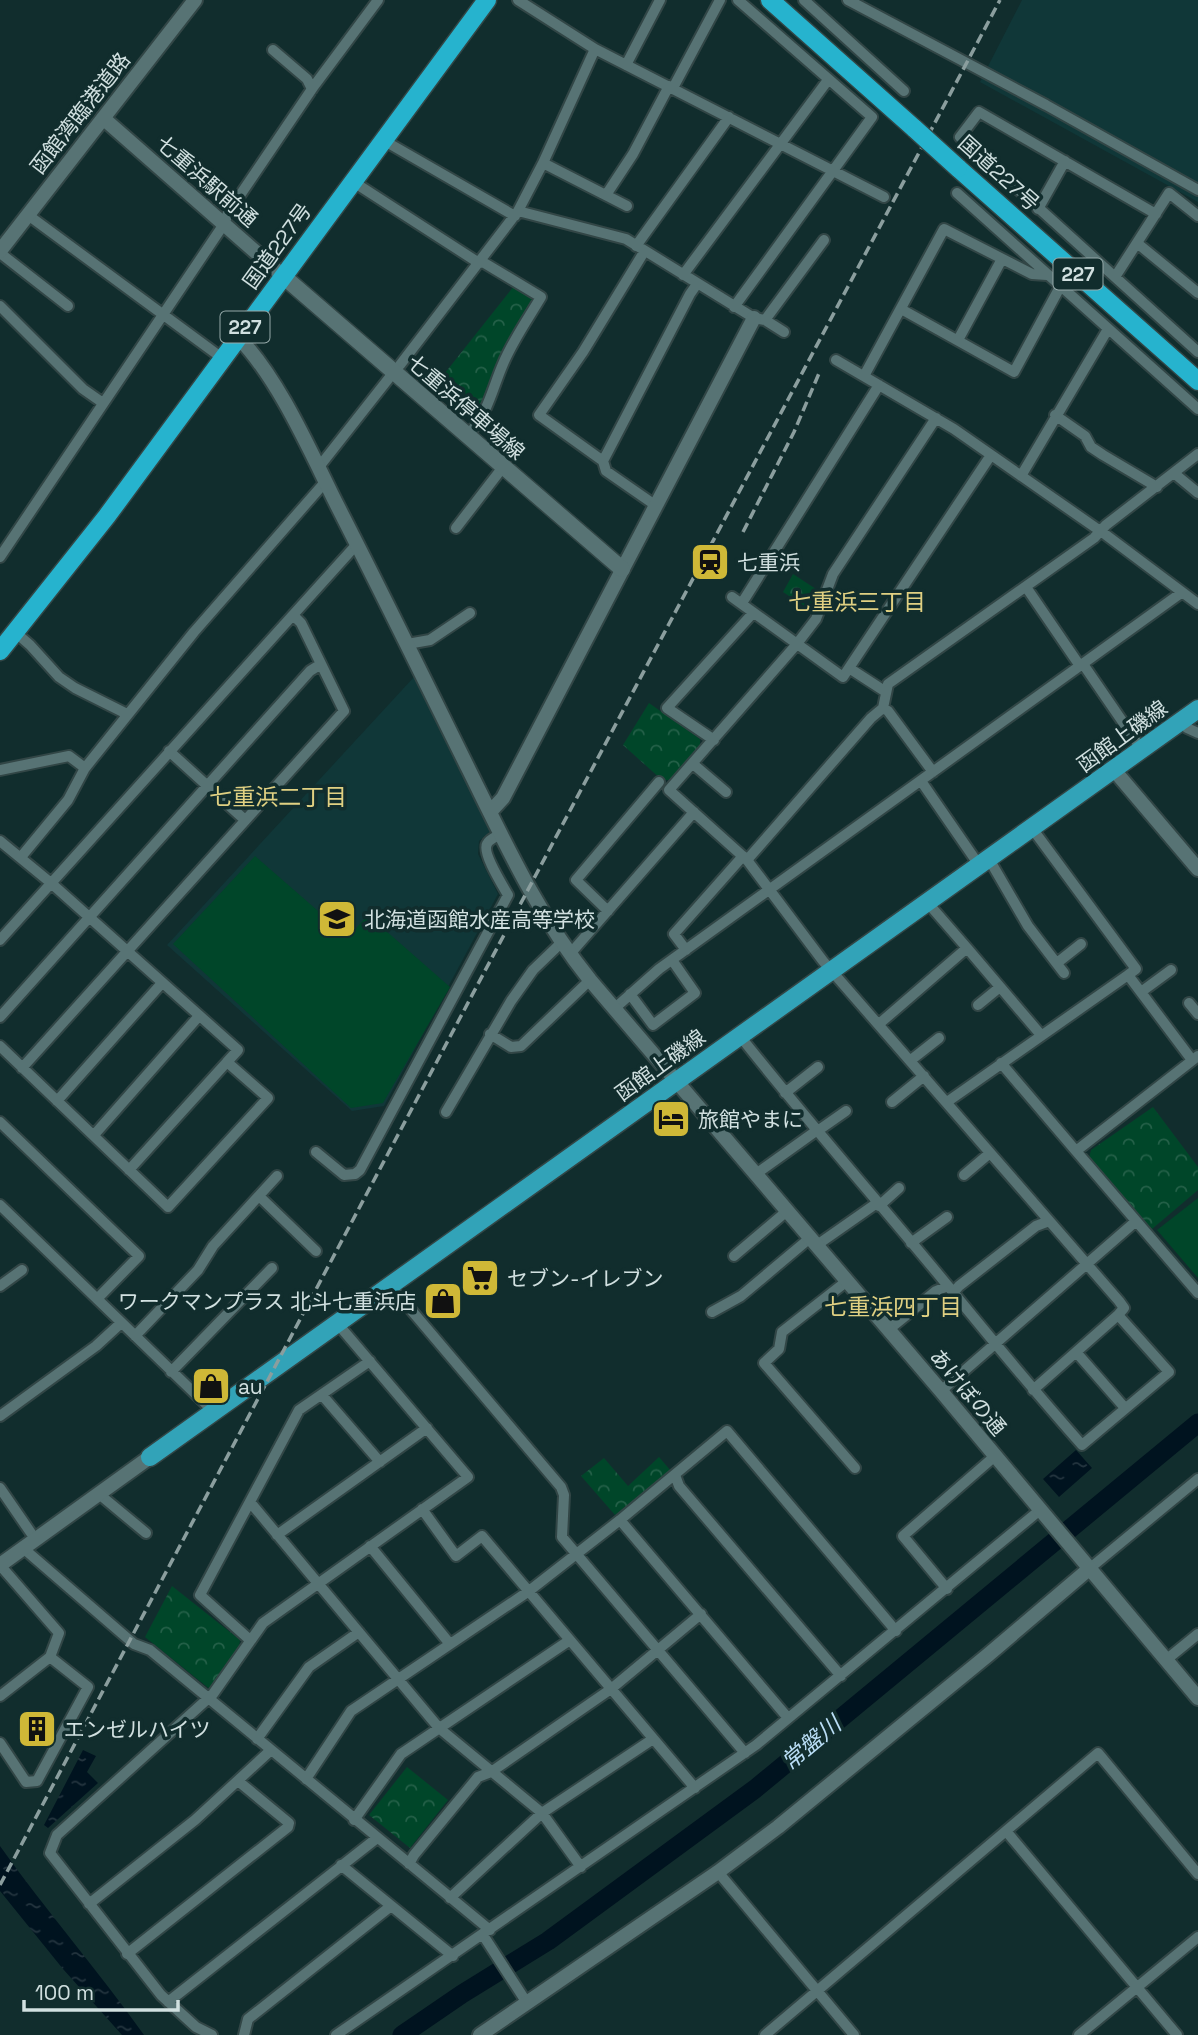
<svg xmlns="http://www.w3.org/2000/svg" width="1198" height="2035" font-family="'Space Grotesk','Noto Sans JP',sans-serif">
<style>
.built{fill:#103738}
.park{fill:url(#park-crowns)}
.pitch{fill:#004629}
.water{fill:url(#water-ripples)}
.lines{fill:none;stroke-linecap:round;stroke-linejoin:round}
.river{stroke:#00131f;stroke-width:19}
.minor-casing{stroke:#324646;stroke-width:14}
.tertiary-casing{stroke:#324646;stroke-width:18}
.secondary-casing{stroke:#324646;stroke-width:19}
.primary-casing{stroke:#324646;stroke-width:21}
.trunk-casing{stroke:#324646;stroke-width:21}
.minor{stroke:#577374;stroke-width:10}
.tertiary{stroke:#577374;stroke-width:14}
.secondary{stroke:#577374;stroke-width:16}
.primary{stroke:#32a3b8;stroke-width:18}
.trunk{stroke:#26b3ce;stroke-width:18}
.rail{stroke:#8b9e9e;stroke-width:3.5;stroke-dasharray:10 5;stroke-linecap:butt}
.trunk-bridge-casing{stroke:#324646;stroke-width:21;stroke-linecap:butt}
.trunk-bridge{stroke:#26b3ce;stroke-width:18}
.labels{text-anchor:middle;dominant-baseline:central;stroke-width:7;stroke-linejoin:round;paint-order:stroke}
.shield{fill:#112d2d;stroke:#97aaaa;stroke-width:2}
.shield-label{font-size:19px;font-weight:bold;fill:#d1e0e0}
.street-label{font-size:21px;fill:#d1e0e0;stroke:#112d2d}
.poi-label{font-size:21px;fill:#d1e0e0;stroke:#112d2d;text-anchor:start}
.neighbourhood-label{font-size:23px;fill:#e0d082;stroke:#112d2d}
.water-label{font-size:23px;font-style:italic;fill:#badef6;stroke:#112d2d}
</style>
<defs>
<pattern id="park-crowns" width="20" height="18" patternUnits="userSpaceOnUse" patternTransform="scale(1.75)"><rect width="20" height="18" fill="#004629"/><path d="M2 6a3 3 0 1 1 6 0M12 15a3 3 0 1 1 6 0" fill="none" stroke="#246048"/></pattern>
<pattern id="water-ripples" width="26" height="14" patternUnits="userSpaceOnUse" patternTransform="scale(1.75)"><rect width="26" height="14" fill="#00131f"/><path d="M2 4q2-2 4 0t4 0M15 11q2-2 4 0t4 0" fill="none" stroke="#24353f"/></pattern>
</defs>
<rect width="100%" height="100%" fill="#112d2d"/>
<path class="built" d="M1022 0H1198V202L980 82Z
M414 677 493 829 479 841 478 854 498 894 384 1106 352 1111 167 945Z"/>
<path class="park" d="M514 286 536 299 481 411 441 378Z
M793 574 819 591 812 611 783 592Z
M649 703 700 739V746L670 780H662L623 745Z
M1153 1107 1198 1167V1190L1152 1229 1089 1158 1091 1150Z
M659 1457 671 1471 615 1515 581 1476 604 1458 628 1486Z
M172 1586 240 1640 239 1648 211 1690 145 1637Z
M407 1767 448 1800 410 1848 369 1815Z"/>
<path class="pitch" d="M255 856 348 937 368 915 450 987 383 1103 351 1108 173 944Z
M1198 1198V1278L1157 1230Z"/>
<path class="water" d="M1076 1450 1092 1468 1059 1497 1043 1479Z
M83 1750 96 1756 87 1772 98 1783 48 1828 44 1825Z
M0 1846C46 1911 98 1970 144 2035H122L63 1969 0 1891Z"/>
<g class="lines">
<path class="river" d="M402 2035 462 1994 548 1941 755 1789 1198 1423"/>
<g class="minor-casing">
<path id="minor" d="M518 0 595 49 884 197
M804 0 904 91
M848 0 1046 105 1198 190
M273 50 307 79 312 89
M626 65 660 0
M673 88 720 0
M383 140 515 216
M543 163 627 206
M352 181 479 263
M957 193 1198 409
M606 195 633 154 669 86
M1038 209 1065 161
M518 211 626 239 754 318 765 320 824 240
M1156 214 979 112 960 137 1198 352
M28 215 222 358
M1137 243 1198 293
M636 246 729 117
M644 252 583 352 539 415 603 461 690 294 697 284
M0 253 68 306
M683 275 828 80
M1115 277 1169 193 1198 216
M0 306 83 389 103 403
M734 307 872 117 738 0
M901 309 1014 372 1060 287
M765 320 784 332
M958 340 1002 259
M836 360 954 429 1106 535 1198 604
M400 365 518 211 543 163 595 49
M864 376 944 229 1032 274 1047 275
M1055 415 1085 436 1091 447 1103 455 1157 487
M473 429C489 409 493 387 503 364 513 340 528 319 541 297L481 261
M603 461 606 471 655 505
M319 467 393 373
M1175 474 1198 493
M1021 476 1108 329
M456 528 503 467
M0 557 224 224 228 213 314 86 378 0
M1026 587 1080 666
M732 597 843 677 991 455
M742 603 879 385
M15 632 30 645 59 677 75 688 127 714
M413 643 430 640 470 613
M1083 664 1142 750
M849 668 886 692
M883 708 888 711 933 772
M1187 728 1198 733
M714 740 667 708 753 613
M169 751 245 820
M693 764 726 792
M0 770 69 756 85 768 194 632 326 481
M921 781 979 865
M1037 835 1136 969 1128 975
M0 841 51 883 238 1050 227 1062 268 1098 168 1207 0 1046
M21 857 68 800 85 768
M989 859 1028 926 1064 973
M747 860 871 718 883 708 888 684 1094 538 1106 525 1198 454
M927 902 967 948
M608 911 576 880 659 782
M0 940 357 544
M686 950 674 934 743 856
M570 954 694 812
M1057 963 1081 944
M1141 992 1171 970
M630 994 653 1025 695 993 672 960
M1189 1003 1198 1014
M978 1005 1000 987
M615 1008 659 969 1181 593
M0 1017 310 671 321 664
M879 1024 967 948 1041 1035
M490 1034 511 1047 521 1046 590 980
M740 1036C807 1121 879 1202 948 1286 992 1340 1036 1393 1082 1445L1169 1372 1118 1315 1124 1308 1119 1301 823 961 747 860 669 790 796 645 816 619 833 574 936 418
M1198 1056 1076 1151 1198 1293
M911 1060 939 1038
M1001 1063 1076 1151
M22 1068 344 711 301 623 293 615
M785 1093 818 1067
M57 1101 162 983
M892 1102 924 1076
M947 1102 1128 975 1192 1060
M446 1112 511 1001 533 970 561 943
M0 1122 139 1256 97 1299
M816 1132 846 1111
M94 1135 199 1016
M316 1152 344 1175 355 1174 360 1170 508 895C503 886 482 853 487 844 489 839 496 837 501 834
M129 1170 227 1062
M756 1174 816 1131
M964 1175 990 1153
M259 1196 316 1251
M0 1205 214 1412
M879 1206 899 1188
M911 1243 947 1217
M817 1245 877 1203
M734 1256 787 1211
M847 1281 782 1332 779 1349 764 1363 855 1468
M390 1285 561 1487 564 1495 562 1537 745 1753
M0 1286 22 1270
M953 1293 959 1286 1036 1226 1049 1221
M712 1312 741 1296 810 1238
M888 1330 936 1291 948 1286
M135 1336 198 1270 213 1246 277 1176
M1076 1352 1125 1408
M171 1372 272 1268
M1033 1390 1118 1315
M941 1391 1135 1222
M322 1395 380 1462
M0 1416 96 1346 121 1323
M675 1475 679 1486 841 1676
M0 1488 31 1533
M99 1494 146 1533
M250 1502 439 1728 542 1813 581 1867
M422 1509 456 1556 482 1536 695 1788
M620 1520 788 1718
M277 1535 427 1428
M370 1546 450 1644
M23 1548 134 1644 150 1650 490 1930
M0 1565 59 1633 50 1657 0 1696
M1089 1569 1198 1479
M947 1589 903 1536 995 1456
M250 1640 200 1595 299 1410 370 1361
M1166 1660 1198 1634
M257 1739 309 1667 359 1632
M0 1743 26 1782 37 1781 88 1687 50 1657
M306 1779 351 1711 529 1591 620 1520 727 1431 896 1631
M354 1820 401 1754 570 1640
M1006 1831 1177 2035
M409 1864 414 1855 478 1777 491 1772 611 1689 701 1614
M341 1865 453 1956
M718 1872 854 2035
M450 1898 542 1813 653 1739
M89 1904 195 1820 271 1750
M483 1935 527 2003
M127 1954 288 1827 289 1823 238 1781
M168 2002 377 1838
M212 2035 196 2027 161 1995 50 1853 57 1835 213 1694 263 1623 468 1477 337 1323
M244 2035 248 2019 391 1906
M336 2035 756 1745 1040 1510
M765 2035 1098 1753 1198 1874
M1079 2035 1198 1937"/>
</g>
<g class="tertiary-casing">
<path id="tertiary" d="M103 118 283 276
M0 251 195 0
M238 337C279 379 310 451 337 505 382 593 425 681 469 770 505 843 539 917 590 980L941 1391 1198 1698
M1114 770 1198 869
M490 812 503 798 754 318
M0 1565 150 1457
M480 2035 718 1872 778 1827 988 1655 1089 1569"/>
</g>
<g class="secondary-casing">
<path id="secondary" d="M283 276 622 569"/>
</g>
<g class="primary-casing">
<path id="primary" d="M150 1457 1198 709"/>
</g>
<g class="trunk-casing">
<path id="trunk" d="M770 0 915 129
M958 168 1198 381
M0 651 107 516 487 0"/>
</g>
<use href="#minor" class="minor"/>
<use href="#tertiary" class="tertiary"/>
<use href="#secondary" class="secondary"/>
<use href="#primary" class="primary"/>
<use href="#trunk" class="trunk"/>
<path class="rail" d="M743 532 794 432 820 371
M0 1885 1000 0"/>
<g class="trunk-bridge-casing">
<path id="trunk-bridge" d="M915 129 958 168"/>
</g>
<use href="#trunk-bridge" class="trunk-bridge"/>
</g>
<defs>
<g id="station-square" transform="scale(2.0125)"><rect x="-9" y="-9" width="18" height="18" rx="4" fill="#cfb837" stroke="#112d2d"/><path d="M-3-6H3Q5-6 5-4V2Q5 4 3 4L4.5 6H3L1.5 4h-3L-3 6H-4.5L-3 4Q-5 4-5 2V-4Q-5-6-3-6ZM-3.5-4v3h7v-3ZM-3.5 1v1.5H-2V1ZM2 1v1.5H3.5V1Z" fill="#111"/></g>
<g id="school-square" transform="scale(2.0125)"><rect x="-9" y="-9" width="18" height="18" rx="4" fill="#cfb837" stroke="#112d2d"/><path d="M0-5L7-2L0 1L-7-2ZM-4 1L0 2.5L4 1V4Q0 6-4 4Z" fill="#111"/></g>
<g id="hotel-square" transform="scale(2.0125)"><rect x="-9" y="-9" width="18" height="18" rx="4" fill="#cfb837" stroke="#112d2d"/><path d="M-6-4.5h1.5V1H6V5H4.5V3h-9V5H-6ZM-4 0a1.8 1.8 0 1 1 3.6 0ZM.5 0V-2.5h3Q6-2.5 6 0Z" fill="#111"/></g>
<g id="supermarket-square" transform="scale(2.0125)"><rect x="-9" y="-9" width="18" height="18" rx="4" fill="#cfb837" stroke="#112d2d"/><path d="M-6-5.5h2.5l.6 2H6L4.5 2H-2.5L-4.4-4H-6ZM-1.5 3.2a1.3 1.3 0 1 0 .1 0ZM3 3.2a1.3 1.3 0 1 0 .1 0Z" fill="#111"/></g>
<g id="shop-square" transform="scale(2.0125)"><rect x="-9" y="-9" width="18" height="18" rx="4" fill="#cfb837" stroke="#112d2d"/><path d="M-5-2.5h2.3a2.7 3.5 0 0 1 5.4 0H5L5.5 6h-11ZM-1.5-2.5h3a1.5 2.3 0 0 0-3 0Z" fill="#111"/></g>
<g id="building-square" transform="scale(2.0125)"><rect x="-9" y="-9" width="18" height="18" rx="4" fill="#cfb837" stroke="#112d2d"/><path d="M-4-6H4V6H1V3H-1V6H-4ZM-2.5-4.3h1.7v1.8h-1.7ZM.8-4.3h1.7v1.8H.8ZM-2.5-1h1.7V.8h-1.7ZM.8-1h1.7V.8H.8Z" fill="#111"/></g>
</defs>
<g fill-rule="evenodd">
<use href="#station-square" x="710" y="562"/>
<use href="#school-square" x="337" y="919"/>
<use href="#hotel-square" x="671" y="1119"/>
<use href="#supermarket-square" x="480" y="1278"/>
<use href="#shop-square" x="443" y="1301"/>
<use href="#shop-square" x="211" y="1386"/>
<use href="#building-square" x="37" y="1729"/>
</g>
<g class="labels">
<g class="shield">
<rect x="1053.5" y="258.5" width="49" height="31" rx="5"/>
<rect x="220.5" y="311.5" width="49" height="31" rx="5"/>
</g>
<g class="shield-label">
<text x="1078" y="274">227</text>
<text x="245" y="327">227</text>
</g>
<g class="street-label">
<text transform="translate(80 113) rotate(-52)">函館湾臨港道路</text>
<text transform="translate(999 173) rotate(42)">国道227号</text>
<text transform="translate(207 181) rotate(41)">七重浜駅前通</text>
<text transform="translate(277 246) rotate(-54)">国道227号</text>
<text transform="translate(466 407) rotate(41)">七重浜停車場線</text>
<text transform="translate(1122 736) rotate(-36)">函館上磯線</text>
<text transform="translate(660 1065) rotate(-36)">函館上磯線</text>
<text transform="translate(968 1392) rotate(50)">あけぼの通</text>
</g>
<g class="poi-label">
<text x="737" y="562">七重浜</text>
<text x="364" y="919">北海道函館水産高等学校</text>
<text x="698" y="1119">旅館やまに</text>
<text x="507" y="1278">セブン-イレブン</text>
<text x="416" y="1301" text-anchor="end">ワークマンプラス 北斗七重浜店</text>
<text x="238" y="1386">au</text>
<text x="64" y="1729">エンゼルハイツ</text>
</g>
<g class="neighbourhood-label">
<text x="857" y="602">七重浜三丁目</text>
<text x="278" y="797">七重浜二丁目</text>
<text x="893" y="1307">七重浜四丁目</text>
</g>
<g class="water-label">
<text transform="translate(811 1743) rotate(-40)">常盤川</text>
</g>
</g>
<path d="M24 2000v10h154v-10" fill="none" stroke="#d1e0e0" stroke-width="3.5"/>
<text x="35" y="2000" font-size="21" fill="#d1e0e0" stroke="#112d2d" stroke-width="5" paint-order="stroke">100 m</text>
</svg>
